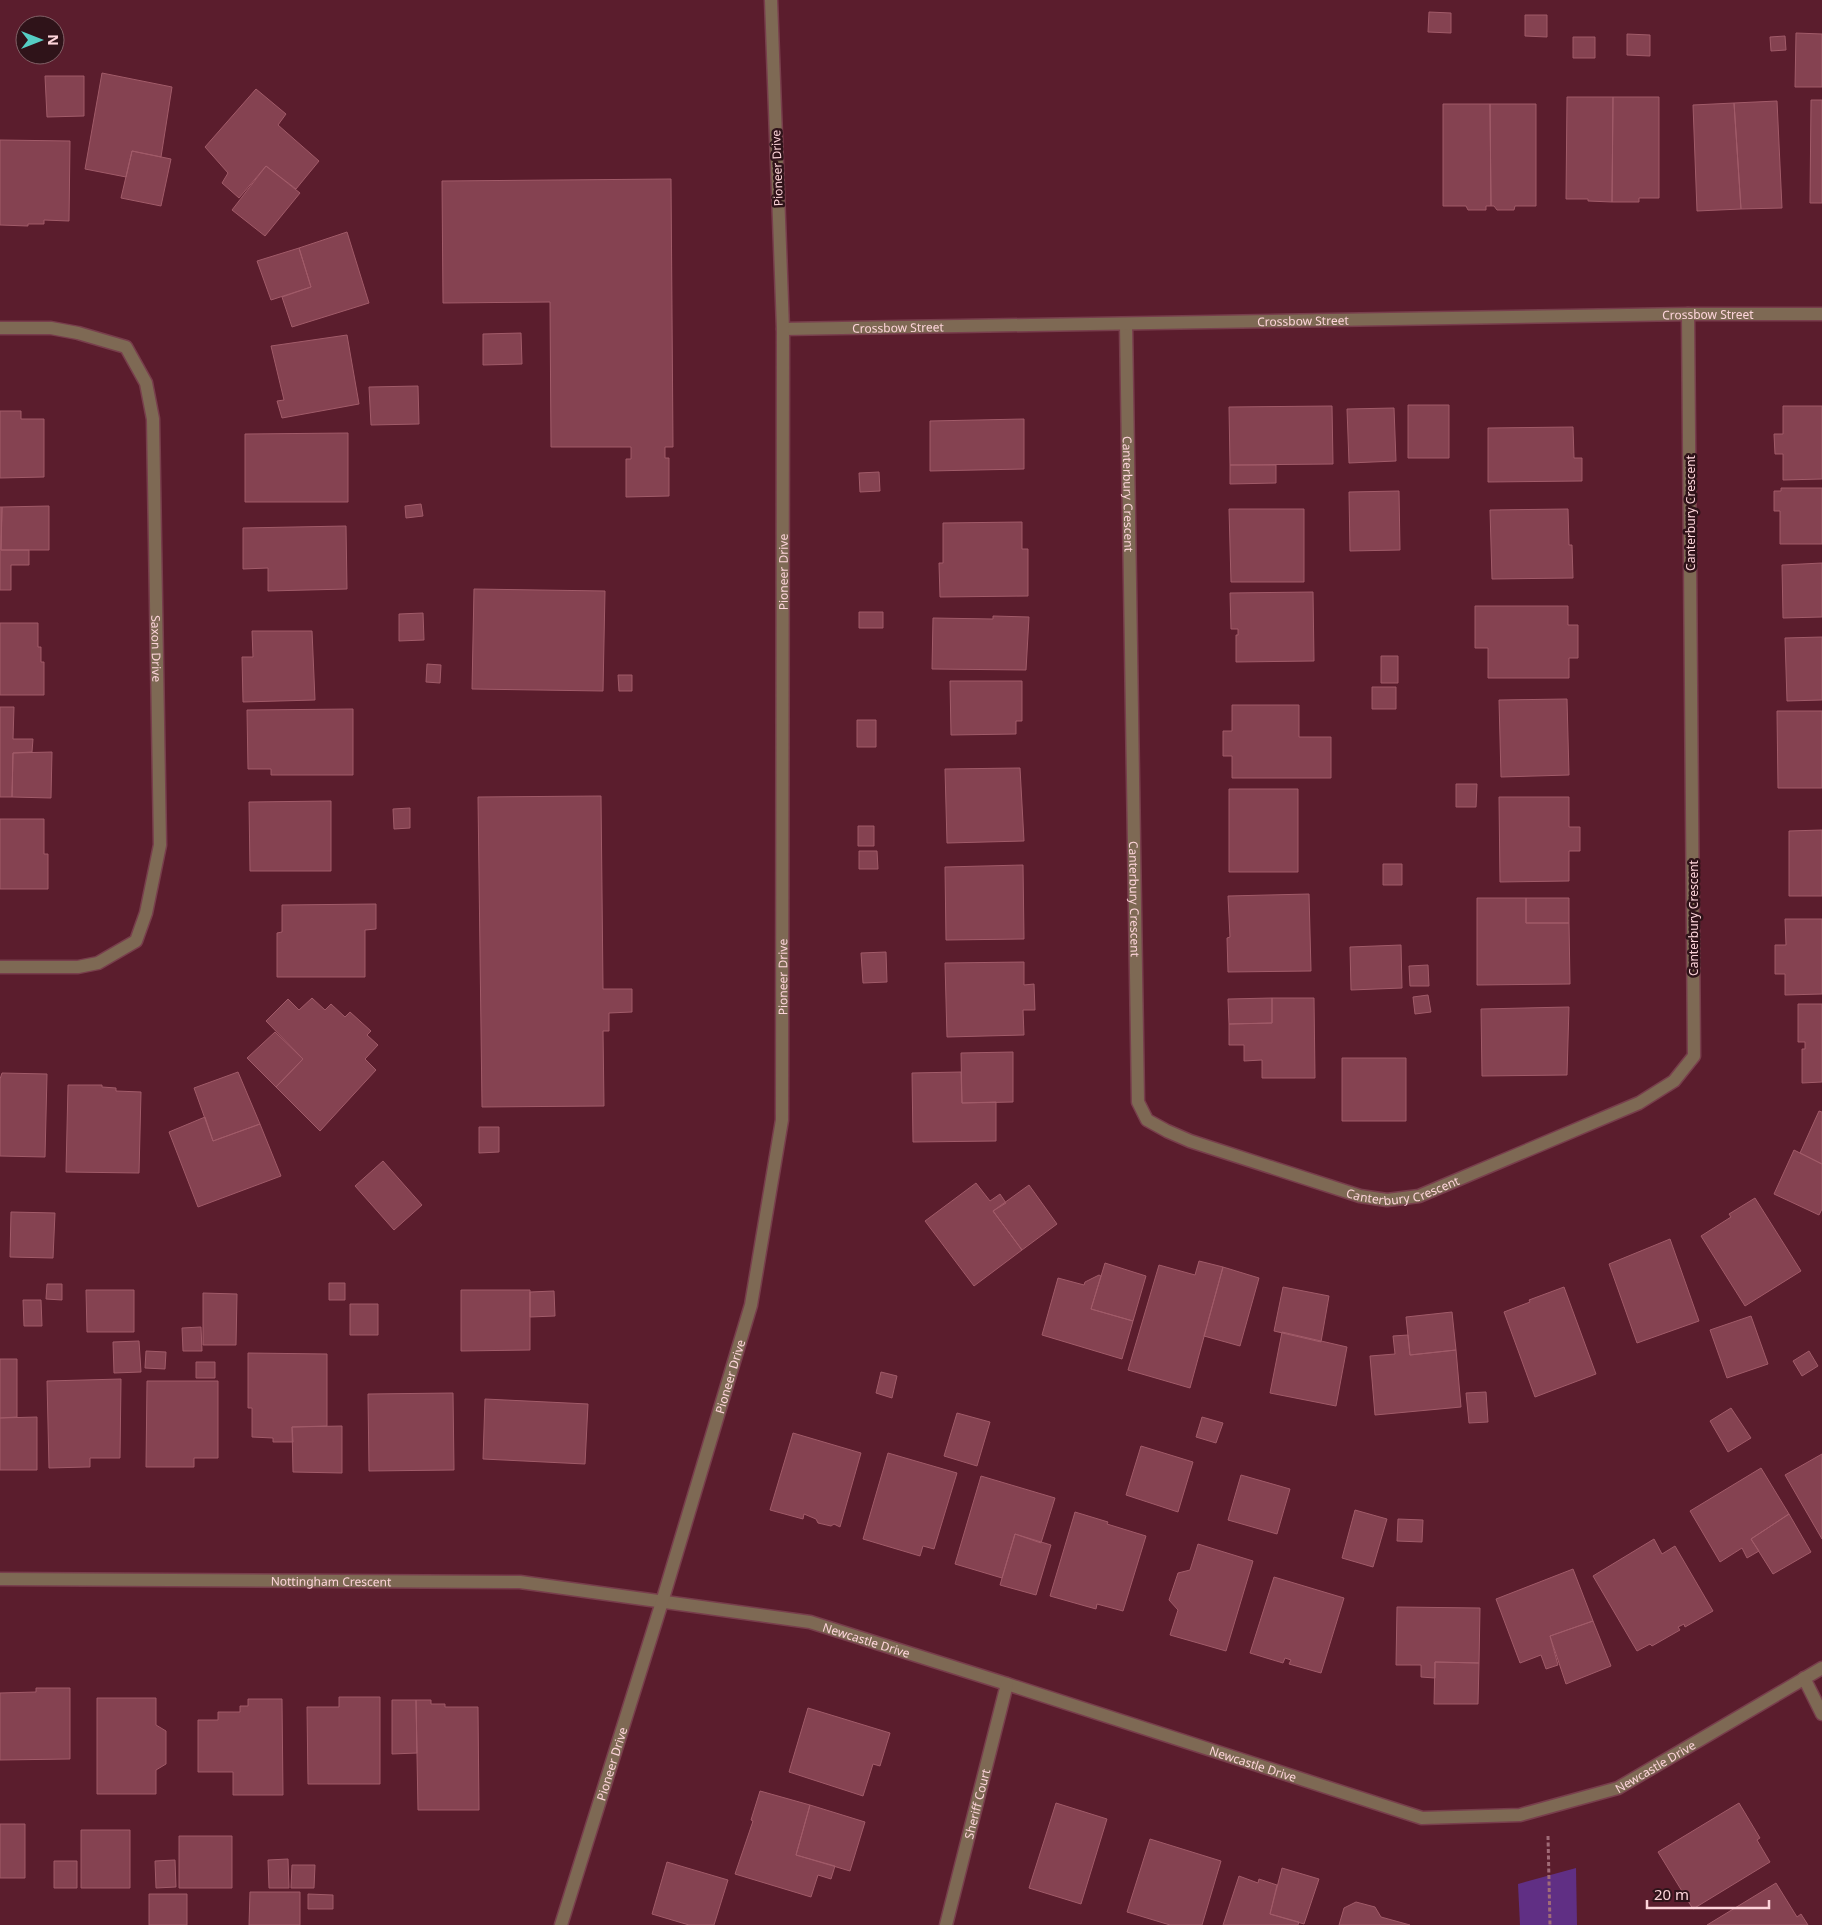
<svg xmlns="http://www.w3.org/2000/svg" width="1822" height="1925" font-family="'Noto Sans',sans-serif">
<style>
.green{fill:#602f84}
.building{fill:#854251;stroke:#a15b69}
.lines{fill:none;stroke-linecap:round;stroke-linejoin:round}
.minor-casing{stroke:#783e4c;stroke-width:15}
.path{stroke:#a06b77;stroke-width:3;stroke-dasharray:4 2.5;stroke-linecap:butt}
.minor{stroke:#7e6954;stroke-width:12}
.labels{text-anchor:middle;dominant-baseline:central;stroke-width:5;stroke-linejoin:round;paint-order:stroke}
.street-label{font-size:12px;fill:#fdd4da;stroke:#2f1319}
</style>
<rect width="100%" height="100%" fill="#5b1d2d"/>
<path class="green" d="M1576 1868 1577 1925H1520L1518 1884Z"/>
<path class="building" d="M1429 12 1451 13V33L1428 32Z
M1525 15H1547V37L1525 36Z
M1796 33 1822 34V87H1795Z
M1627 34 1650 35V56L1627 55Z
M1785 36 1786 50 1771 51 1770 37Z
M1573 37H1595V58H1573Z
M102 73 172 87 161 157 132 151 126 177 85 169Z
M45 76H84V116L47 117Z
M256 89 286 114 278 125 319 161 296 189 266 166 239 198 222 183 228 173 205 147Z
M1567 97H1613L1612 202 1588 201V199H1566Z
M1613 97H1659V198H1639V202H1612Z
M1811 100H1822V203H1810Z
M1777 101 1782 208 1741 209 1734 103Z
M1734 103 1741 209 1697 211 1693 105Z
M1443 104H1490L1491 206H1486V210H1468L1466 206H1443Z
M1490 104H1536V206H1515L1514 210H1497L1494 206H1491Z
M0 140 70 141 69 221 44 220V224H28V226L0 225Z
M132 151 171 159 161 206 121 198Z
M266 166 300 193 265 236 232 210Z
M671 179 673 447H665V458H669V496L626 497V459H631V447H551L550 302 443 303 442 181Z
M347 232 369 303 292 327 282 297 311 287 299 248Z
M299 248 311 287 271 300 257 261Z
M521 333 522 364 483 365V334Z
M347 335 359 404 282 418 277 401 284 400 271 346Z
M418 386 419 424 371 425 369 387Z
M1408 405H1449V458H1408Z
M1332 406 1333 464 1230 465 1229 407Z
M1783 406H1822V479L1783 480V454H1775L1774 434H1783Z
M1394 408 1396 461 1349 463 1347 409Z
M0 411H21V419H44V477L0 478Z
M1024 419V469L930 471V421Z
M1573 427 1574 458H1582V481L1488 482V428Z
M348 433V502H245V434Z
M1230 465H1276V483L1230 484Z
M879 472 880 491 860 492 859 473Z
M1781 488H1822V544H1780V511H1774V491H1781Z
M1399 491 1400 550 1350 551 1349 492Z
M421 504 423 516 406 518 405 506Z
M49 506V550H1L2 507Z
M0 507H2L1 550H29V565H11V590H0Z
M1229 509H1304V582H1231Z
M1568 509 1569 545H1572L1573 578 1492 579 1490 510Z
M1022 522V549H1028V596L940 597 939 563H943V523Z
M346 526 347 589 268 591V568L243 569V528Z
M1822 563V617L1783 618 1782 565Z
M474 589 605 591 603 691 472 689Z
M1313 592 1314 661 1236 662V635H1238V629H1231L1230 593Z
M1475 606H1568V625H1578V658H1569V678H1488V648H1475Z
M859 612H883V628H859Z
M423 613 424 640 399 641V614Z
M993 616 1029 617 1026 670 932 669 933 618 993 619Z
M0 623H38V647H41V662H44V695H0Z
M252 631H312L315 700 243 702 242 657H253Z
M1822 637V700L1787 701 1785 638Z
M1381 656H1398V683H1381Z
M427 664 441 665 440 683 426 682Z
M618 675H632V691H619Z
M950 681H1022V721H1016V734L951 735Z
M1372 687H1396V709H1372Z
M1567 699 1569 775 1501 777 1499 700Z
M1232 705H1299V737H1331V778H1232V756H1223V731H1232Z
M0 707H14L13 739H33L32 752 13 753 12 797H0Z
M353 709V775H271V769H248L247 710Z
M1777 711H1822V788H1778Z
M857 720H876V747H857Z
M52 752 51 798 12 797 13 753Z
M1020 768 1024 841 947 843 945 769Z
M1456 784H1477L1476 807H1456Z
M1229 789H1298V872H1229Z
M601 796 603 989H632V1012L609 1013V1031H603L604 1106 482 1107 478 797Z
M1499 797H1569V827H1580V851H1569V881L1500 882Z
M331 801V871H250L249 802Z
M410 808V828L394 829 393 809Z
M0 819H44V854H48V889H0Z
M858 826H874V846H858Z
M1822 830V896H1789V831Z
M859 851H877L878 869H859Z
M1383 864H1402V885H1383Z
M1023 865 1024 939 946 940 945 867Z
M1309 894 1311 971 1228 972 1227 938 1230 937 1228 896Z
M1477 898H1526V923H1569L1570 984 1477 985Z
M1526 898H1569V923H1526Z
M376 904V929L365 930V977H277V933L282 932V905Z
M1785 919H1822V994L1785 995V974H1775V945H1786Z
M1401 945 1402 988 1351 990 1350 947Z
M886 952 887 982 863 983 861 953Z
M1024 962V985L1034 984 1035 1010H1023L1024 1035 947 1037 945 963Z
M1428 965 1429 986H1410L1409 966Z
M1428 995 1431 1012 1415 1014 1413 997Z
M312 998 325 1010 331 1004 345 1017 350 1012 371 1031 367 1035 378 1045 365 1059 376 1070 320 1131 276 1087 303 1059 266 1021 288 999 299 1010Z
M1272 998H1314L1315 1078H1262V1060L1244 1061V1045H1229V1024L1272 1023Z
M1272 998V1023L1229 1024 1228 999Z
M1798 1004H1822V1082L1802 1083V1049H1805V1042H1798Z
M1569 1007 1567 1075 1482 1076 1481 1009Z
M275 1032 303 1059 276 1087 247 1058Z
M1013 1052V1102L962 1103 961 1053Z
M1342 1058H1406V1121H1342Z
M238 1072 260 1124 213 1141 194 1088Z
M961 1072 962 1103 996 1102V1141L913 1142 912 1073Z
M2 1073 47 1074 45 1157 0 1156V1079Z
M68 1085H102V1087L116 1088V1091L141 1092 139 1173 66 1172Z
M1819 1111 1822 1112V1164L1800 1153Z
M205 1117 213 1141 260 1124 281 1176 198 1207 169 1132Z
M479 1127H499V1152L479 1153Z
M1794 1150 1822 1164V1209L1819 1215 1774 1194Z
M383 1161 422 1205 394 1230 355 1186Z
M976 1183 990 1201 1000 1194 1006 1203 993 1211 1022 1250 974 1286 925 1221Z
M1029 1185 1057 1224 1022 1250 993 1211Z
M1755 1198 1801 1271 1745 1306 1701 1236 1731 1217 1729 1214Z
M11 1212 55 1213 53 1258 10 1257Z
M1670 1239 1699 1321 1637 1343 1609 1264Z
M1199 1261 1223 1267 1190 1388 1128 1370 1159 1265 1195 1275Z
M1105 1263 1146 1276 1133 1321 1091 1309Z
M1223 1267 1259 1278 1240 1346 1204 1336Z
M1099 1275 1101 1276 1091 1309 1133 1321 1122 1359 1042 1335 1058 1278 1084 1285 1085 1282Z
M329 1283H345V1300H329Z
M47 1284H62V1300L46 1299Z
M1283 1287 1329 1296 1321 1342 1274 1331Z
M1564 1287 1596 1374 1535 1397 1504 1312 1530 1302 1529 1300Z
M86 1290H134V1332H87Z
M461 1290H530V1350L461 1351Z
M554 1291 555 1316 530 1317V1292Z
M203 1293 237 1294 236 1345H203Z
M23 1300H41L42 1326H24Z
M350 1304H378V1335H350Z
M1452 1312 1456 1350 1410 1355 1406 1317Z
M1751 1316 1768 1364 1727 1378 1710 1330Z
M201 1327 202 1351H183L182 1328Z
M1282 1332 1347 1347 1336 1406 1270 1393Z
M1408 1335 1410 1355 1456 1350 1461 1407 1375 1415 1370 1356 1395 1354 1393 1336Z
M139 1341 141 1372 114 1373 113 1342Z
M146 1351 166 1352 165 1369 145 1368Z
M1809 1351 1818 1366 1802 1376 1793 1361Z
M248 1353 327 1354V1426L292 1427 293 1442H273V1438L252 1437V1408H248Z
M0 1359H17V1417L0 1418Z
M196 1362H215V1378H196Z
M881 1372 897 1376 892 1398 876 1393Z
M121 1379 120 1458H90V1467H87L49 1468 47 1381Z
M147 1381H218V1458H194V1467H146Z
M1486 1392 1488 1422 1469 1423 1466 1393Z
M453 1393 454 1470 369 1471 368 1394Z
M485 1399 588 1404 585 1464 483 1459Z
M1731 1408 1751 1438 1728 1452 1710 1421Z
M957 1413 990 1422 977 1466 944 1456Z
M37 1417V1470H0V1418Z
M1202 1417 1223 1423 1216 1443 1196 1437Z
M342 1426V1473L293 1472 292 1427Z
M793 1433 861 1453 840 1527 834 1524 831 1526 818 1523 816 1519 804 1514 803 1519 770 1510Z
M1141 1446 1193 1462 1178 1512 1126 1495Z
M888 1453 957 1473 934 1549 923 1546 920 1556 863 1539Z
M1822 1454V1539L1785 1475Z
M1761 1468 1789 1514 1751 1539 1759 1551 1747 1558 1742 1548 1720 1562 1690 1511Z
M1241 1475 1290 1489 1277 1534 1228 1520Z
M981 1476 1055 1498 1041 1543 1015 1534 1002 1578 955 1564Z
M1355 1510 1387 1519 1373 1567 1342 1558Z
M1075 1512 1108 1522 1107 1524 1146 1536 1123 1611 1097 1604 1096 1609 1050 1596Z
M1789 1514 1811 1552 1773 1574 1751 1539Z
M1398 1519 1423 1520 1422 1542 1397 1541Z
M1015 1534 1051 1545 1036 1595 1000 1585Z
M1654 1539 1662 1554 1675 1546 1713 1611 1685 1627 1684 1624 1678 1627 1680 1630 1652 1646 1650 1644 1637 1651 1593 1576Z
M1198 1544 1253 1561 1226 1651 1170 1635 1178 1610 1169 1600 1178 1573 1190 1570Z
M1573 1569 1593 1621 1550 1636 1558 1665 1546 1669 1541 1655 1520 1663 1496 1599Z
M1274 1577 1344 1598 1321 1673 1289 1664 1291 1660 1285 1658 1283 1663 1250 1653Z
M1397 1607 1480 1608 1479 1663 1435 1662V1678L1421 1677V1665H1396Z
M1593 1621 1611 1666 1566 1684 1550 1636Z
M1435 1662 1479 1663 1478 1704H1434Z
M36 1688H70V1759L0 1760V1693L36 1692Z
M339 1697H380V1784H308L307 1707H339Z
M97 1698H156V1725L166 1731V1764L156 1770V1794H97Z
M248 1699H282L283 1795H233V1772H198V1720H218V1712H240V1706H248Z
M392 1700H416L417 1753 392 1754Z
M416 1700H431V1704H445V1707H478L479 1810H418Z
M808 1708 890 1733 880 1766 873 1764 863 1796 789 1772Z
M760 1791 810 1805 796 1855 835 1866 831 1879 818 1875 811 1897 735 1874 753 1821 751 1820Z
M1056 1803 1107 1819 1081 1904 1029 1888Z
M1739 1803 1760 1838 1757 1840 1770 1862 1693 1909 1658 1852Z
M810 1805 865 1822 850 1871 796 1855Z
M0 1824H25V1878H0Z
M81 1830H130V1888H81Z
M179 1836H232V1888H179Z
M1150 1839 1221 1861 1202 1925H1170L1127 1912Z
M288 1859 289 1888H269L268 1860Z
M175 1860 176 1887 156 1888 155 1861Z
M54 1861H77V1888H54Z
M667 1862 728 1880 714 1925H689L652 1914Z
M292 1865H315L314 1888H291Z
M1282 1868 1319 1879 1304 1924 1270 1914Z
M1239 1876 1258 1883 1259 1879 1277 1885 1270 1914 1299 1922 1298 1925H1223Z
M1776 1883 1797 1917 1801 1914 1808 1925H1707Z
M250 1892H300V1925H249Z
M149 1894H187V1925H149Z
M308 1894 333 1895V1909H308Z
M1356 1902 1375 1907 1381 1917 1410 1925H1339L1344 1908Z"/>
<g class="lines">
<g class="minor-casing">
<g id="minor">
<path id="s1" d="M1126 324 1138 1102 1147 1120 1167 1131 1190 1141 1360 1196 1387 1200 1419 1196 1639 1103 1674 1081 1694 1056 1688 314"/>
<path id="s2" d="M0 328H51L78 333 126 347 146 383 153 419 160 845 146 913 136 941 98 963 78 967H0"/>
<path id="s3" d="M783 329 1688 314H1822"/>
<path id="s4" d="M0 1579 520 1582 810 1622 1007 1684 1422 1818 1520 1815 1618 1788 1822 1668"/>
<path d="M1804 1678 1822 1714"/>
<path id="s5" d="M561 1925 662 1602 751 1305 782 1120 783 329 771 0"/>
<path id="s6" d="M946 1925 1007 1684"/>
</g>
</g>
<path class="path" d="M1548 1836 1550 1925"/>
<use href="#minor" class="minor"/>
</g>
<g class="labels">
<g class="street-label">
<text transform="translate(777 168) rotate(-92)">Pioneer Drive</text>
<text stroke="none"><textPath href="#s3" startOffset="925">Crossbow Street</textPath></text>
<text stroke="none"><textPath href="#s3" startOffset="520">Crossbow Street</textPath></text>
<text stroke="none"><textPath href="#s3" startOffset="115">Crossbow Street</textPath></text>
<text stroke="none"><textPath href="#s1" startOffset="170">Canterbury Crescent</textPath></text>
<text transform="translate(1690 513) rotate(-90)">Canterbury Crescent</text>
<text stroke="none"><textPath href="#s5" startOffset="1384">Pioneer Drive</textPath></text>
<text stroke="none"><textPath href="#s2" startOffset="436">Saxon Drive</textPath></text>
<text stroke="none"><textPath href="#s1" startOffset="575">Canterbury Crescent</textPath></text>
<text transform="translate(1693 918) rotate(-90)">Canterbury Crescent</text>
<text stroke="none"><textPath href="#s5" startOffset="979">Pioneer Drive</textPath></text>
<text stroke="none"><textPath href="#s1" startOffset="1069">Canterbury Crescent</textPath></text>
<text stroke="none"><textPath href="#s5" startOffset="574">Pioneer Drive</textPath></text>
<text stroke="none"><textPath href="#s4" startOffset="331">Nottingham Crescent</textPath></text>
<text stroke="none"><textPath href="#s4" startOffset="872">Newcastle Drive</textPath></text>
<text stroke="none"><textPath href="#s4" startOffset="1278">Newcastle Drive</textPath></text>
<text stroke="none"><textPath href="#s5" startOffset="169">Pioneer Drive</textPath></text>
<text stroke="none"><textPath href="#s4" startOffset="1698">Newcastle Drive</textPath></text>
<text stroke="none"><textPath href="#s6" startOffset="125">Sheriff Court</textPath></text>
</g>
</g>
<g transform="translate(40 40) rotate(90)"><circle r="24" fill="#2f1319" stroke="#816066"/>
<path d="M0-4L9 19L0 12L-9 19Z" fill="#56cec4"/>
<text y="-8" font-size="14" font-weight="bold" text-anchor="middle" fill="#fdd4da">N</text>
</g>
<path d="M1647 1900v8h122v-8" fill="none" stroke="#fdd4da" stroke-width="2.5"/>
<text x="1654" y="1900" font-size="15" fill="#fdd4da" stroke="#2f1319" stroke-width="4" paint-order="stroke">20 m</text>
</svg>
